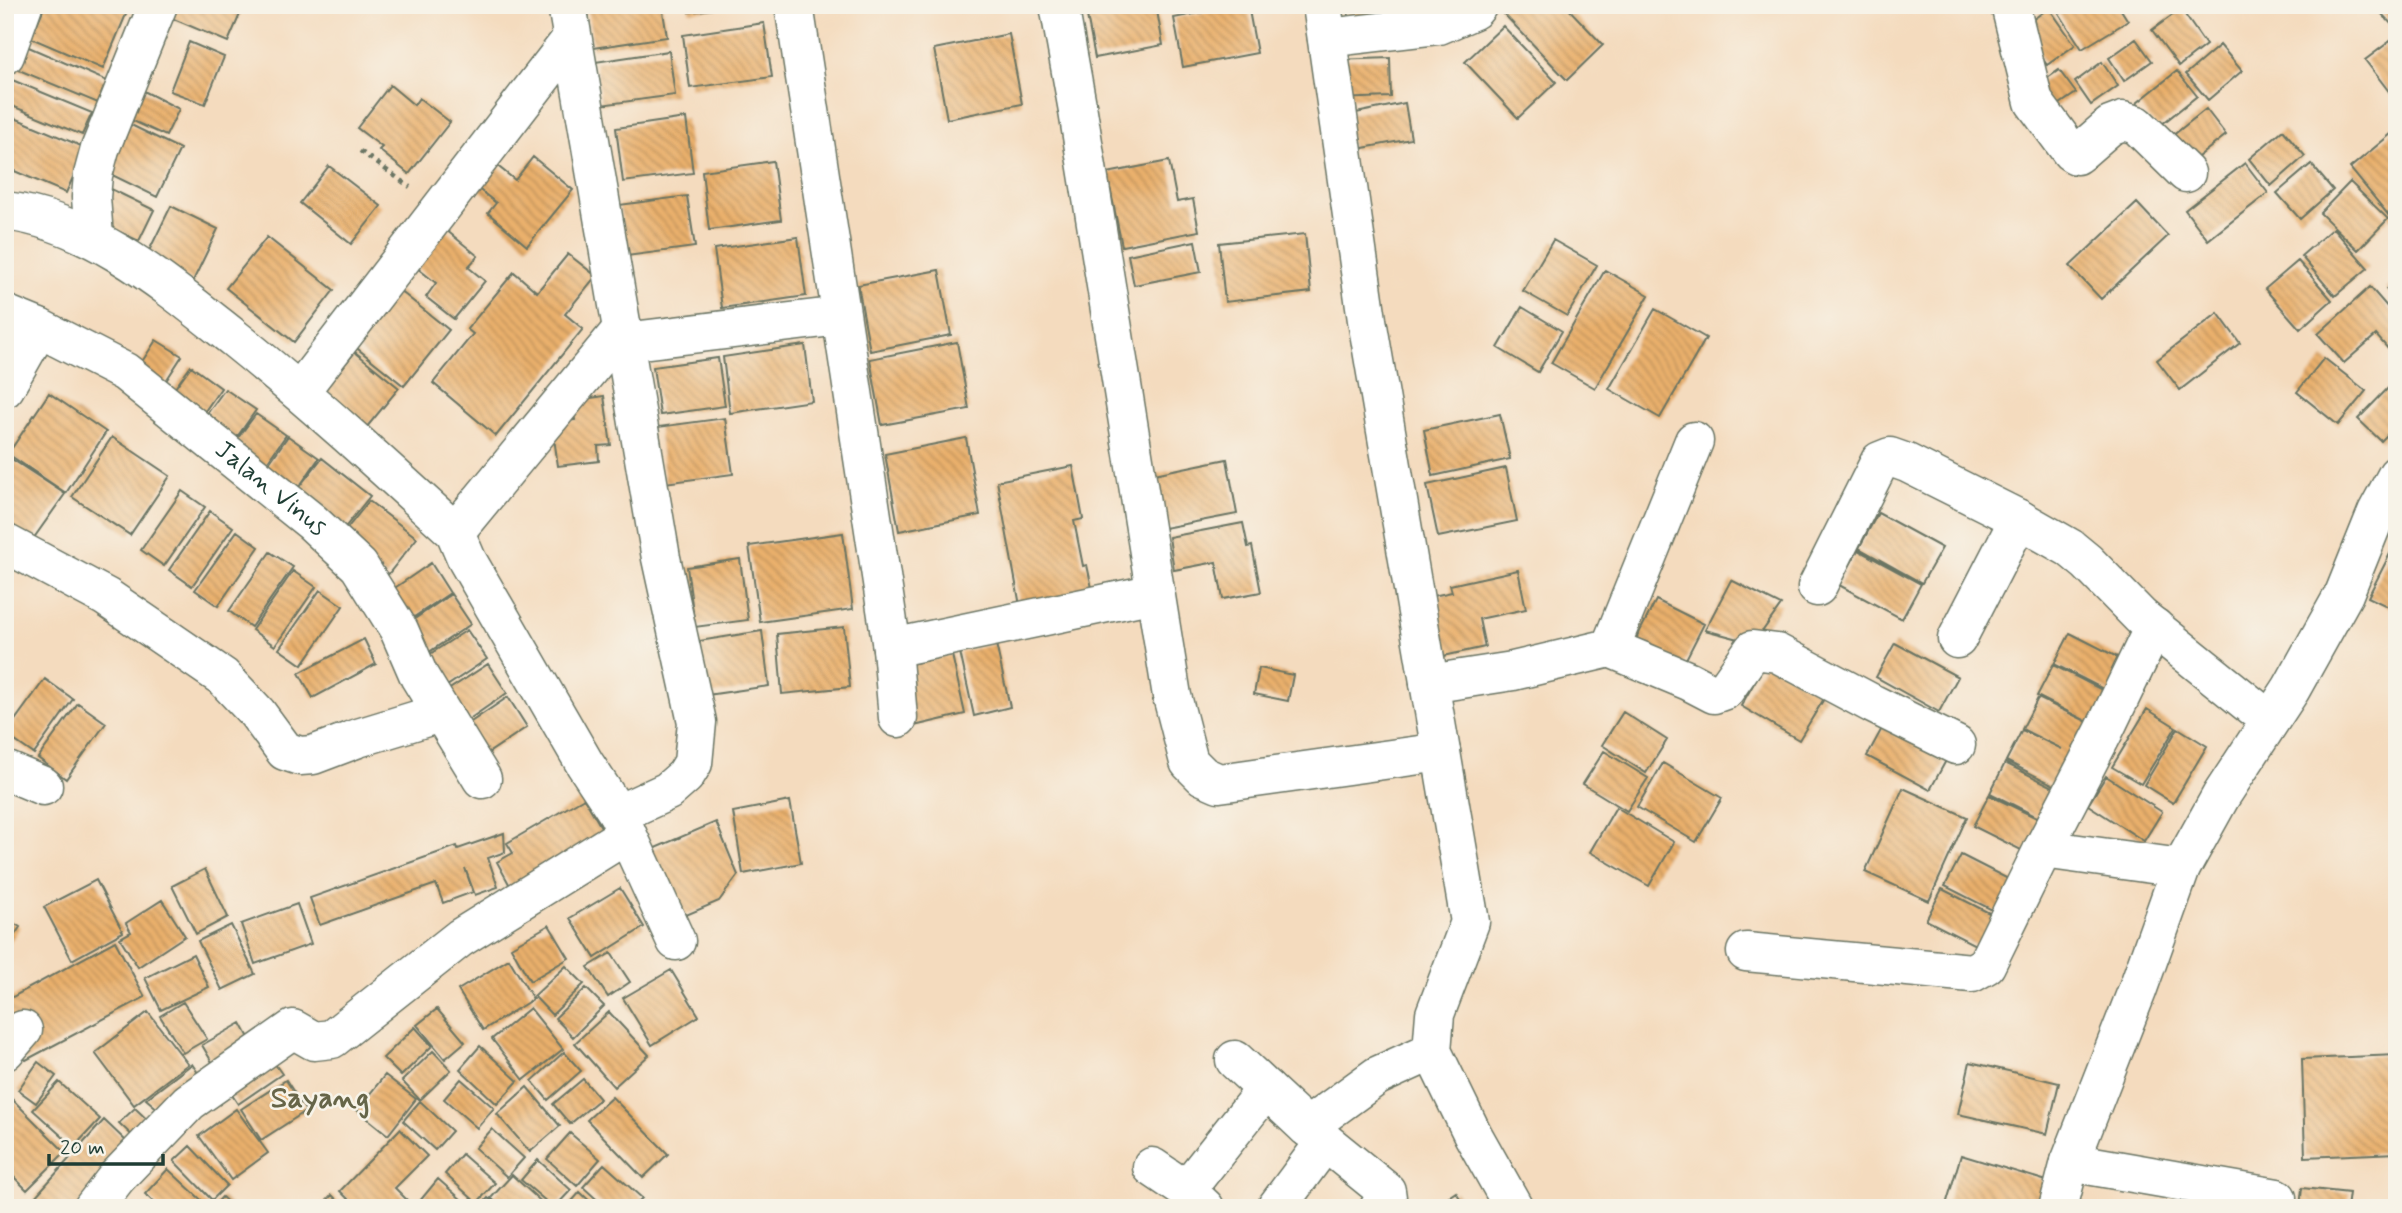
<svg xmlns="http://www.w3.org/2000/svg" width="2402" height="1213" font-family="Mynerve,sans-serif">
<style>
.building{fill:url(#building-back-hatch)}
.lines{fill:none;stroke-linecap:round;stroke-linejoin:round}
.minor-casing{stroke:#6a7464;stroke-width:41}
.path{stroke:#6a7464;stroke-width:4.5;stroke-dasharray:5 5;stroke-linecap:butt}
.minor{stroke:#fff;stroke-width:38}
.labels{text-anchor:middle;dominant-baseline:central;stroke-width:5;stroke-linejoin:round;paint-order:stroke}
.street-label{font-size:26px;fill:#1f3d34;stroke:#f7f3e8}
.quarter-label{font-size:30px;font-weight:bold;fill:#666548;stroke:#f7f3e8}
</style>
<defs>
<pattern id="building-back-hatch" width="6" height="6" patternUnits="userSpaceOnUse" patternTransform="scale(1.75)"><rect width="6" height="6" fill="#eab06c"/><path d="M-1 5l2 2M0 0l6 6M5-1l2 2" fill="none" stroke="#bd905a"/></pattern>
</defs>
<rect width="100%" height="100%" fill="#f7f3e8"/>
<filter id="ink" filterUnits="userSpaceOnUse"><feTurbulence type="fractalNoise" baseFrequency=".0143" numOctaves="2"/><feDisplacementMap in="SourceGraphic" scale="14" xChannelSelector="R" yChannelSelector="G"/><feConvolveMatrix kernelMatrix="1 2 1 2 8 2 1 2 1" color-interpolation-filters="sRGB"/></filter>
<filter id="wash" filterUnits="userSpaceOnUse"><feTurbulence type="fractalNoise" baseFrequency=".00686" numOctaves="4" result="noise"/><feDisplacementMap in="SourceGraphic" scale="28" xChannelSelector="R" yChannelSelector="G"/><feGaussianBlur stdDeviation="1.57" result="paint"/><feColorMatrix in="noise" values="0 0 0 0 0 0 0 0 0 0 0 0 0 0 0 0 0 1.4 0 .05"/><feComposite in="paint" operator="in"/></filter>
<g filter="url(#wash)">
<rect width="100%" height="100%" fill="#f4dbbe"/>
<g id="blocks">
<path class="building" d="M45 5H130L103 69 31 38Z
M168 5H244L228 42 164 15Z
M587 5H662L667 37 593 48Z
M689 5H728L729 7 689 12Z
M1085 5H1156L1163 45 1095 58Z
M1238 5H1248L1257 53 1183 67 1174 18Z
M1347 5H1410L1411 13 1350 23Z
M1502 5H1565L1603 45 1567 80 1499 9Z
M2072 5H2118L2128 21 2082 49 2059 13Z
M2385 5H2397V30L2379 11Z
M2049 8 2075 45 2047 65 2021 28Z
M2181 9 2206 45 2179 66 2152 30Z
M764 23 772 77 690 88 683 35Z
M1503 26 1556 82 1518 118 1465 62Z
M1009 34 1022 104 947 119 934 49Z
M2397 36V102L2365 60Z
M2136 39 2152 61 2124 81 2109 58Z
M189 42 224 57 205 104 170 91Z
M24 45 107 81 98 103 14 68Z
M2220 45 2242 71 2208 100 2186 74Z
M669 51 675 95 601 105 595 62Z
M1390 58 1391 97 1336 99 1335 60Z
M2102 62 2118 86 2091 105 2075 82Z
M2059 70 2076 93 2048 112 2032 89Z
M2177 71 2197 96 2157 128 2137 103Z
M5 77 92 113 82 135 5 103Z
M390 85 414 105 419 98 450 122 409 174 379 150 382 147 357 128Z
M134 86 179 109 166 136 120 115Z
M1405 103 1411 139 1352 150 1346 115Z
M2206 109 2226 135 2185 167 2166 141Z
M10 116 86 148 66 193 5 167V127Z
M686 118 693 173 623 182 616 128Z
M123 121 180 149 157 197 100 169Z
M2397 129V220L2394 222 2350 168Z
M2283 130 2305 156 2271 186 2249 159Z
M533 157 573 190 527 246 488 213 496 203 476 187 495 164 515 180Z
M773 161 781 220 709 230 702 171Z
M1169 161 1177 202 1193 199 1199 231 1122 246 1107 173Z
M2245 163 2268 193 2208 240 2185 210Z
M2311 164 2333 190 2300 219 2277 193Z
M329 166 381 206 351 244 300 203Z
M2350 182 2388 219 2358 250 2320 213Z
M111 189 154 210 139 241 96 221Z
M687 196 695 247 627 256 619 205Z
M2137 203 2168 236 2101 299 2070 266Z
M171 206 218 229 193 281 145 259Z
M2333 228 2368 268 2335 296 2301 256Z
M446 230 478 256 468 267 485 281 454 319 426 297 436 283 416 267Z
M1305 234 1311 292 1225 302 1219 243Z
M267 237 334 290 294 342 226 288Z
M798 237 806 296 722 308 714 249Z
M1553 240 1597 265 1567 316 1523 291Z
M1195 241 1201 272 1134 285 1128 255Z
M568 254 596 276 565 314 583 329 496 436 433 383 473 334 467 329 514 272 537 292Z
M2298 261 2332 300 2300 329 2265 289Z
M939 270 951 335 870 351 858 285Z
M1605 270 1649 295 1595 388 1551 363Z
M2397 280V301L2386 289Z
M2370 287 2397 318V359L2376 335 2344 363 2318 334Z
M399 290 449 330 404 386 353 345Z
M1522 307 1562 331 1538 372 1498 348Z
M1655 309 1706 338 1660 418 1609 389Z
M2218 313 2240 343 2180 390 2157 360Z
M156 340 182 356 160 390 134 374Z
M957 342 969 409 882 425 870 359Z
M805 345 812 401 730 413 723 357Z
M355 352 399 388 366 428 322 392Z
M718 358 725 406 660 415 653 367Z
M2324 358 2366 391 2338 425 2297 392Z
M191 366 221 388 198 421 167 399Z
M2397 379V425L2381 441 2358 419Z
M225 389 256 410 232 444 201 422Z
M49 393 106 432 66 493 8 454Z
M604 396 611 445 598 446 599 461 558 466 552 424 575 420 572 401Z
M256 414 286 435 263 468 232 446Z
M1500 414 1510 459 1433 476 1424 430Z
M725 418 733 474 665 483 658 427Z
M288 436 319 458 299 487 322 458 370 496 339 535 265 469Z
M112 437 170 476 130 535 72 497Z
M966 438 980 515 899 531 885 454Z
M7 456 65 494 26 549 5 537V459Z
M1227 459 1237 514 1164 528 1154 474Z
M1073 466 1083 519 1074 521 1083 566 1087 565 1094 597 1021 611 997 481Z
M1506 468 1517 521 1438 537 1427 485Z
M182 491 205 507 164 566 141 550Z
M369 501 417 538 386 577 338 540Z
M210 511 233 527 192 586 169 570Z
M1878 513 1942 548 1922 583 1859 548Z
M1243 523 1248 547 1252 546 1261 592 1223 599 1216 562 1174 570 1169 537Z
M237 531 259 547 218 606 195 590Z
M843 533 853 609 760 622 749 546Z
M2397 540V611L2368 597Z
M1858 550 1921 584 1902 619 1839 585Z
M270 552 293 567 251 627 229 611Z
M740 559 748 620 695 627 687 567Z
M431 563 450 593 405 623 386 594Z
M1518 570 1526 609 1479 619 1485 647 1430 659 1418 599 1452 592 1450 585Z
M293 571 316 587 275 646 252 630Z
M1731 580 1781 605 1754 643 1705 630Z
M320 590 343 606 302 665 279 649Z
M451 594 471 624 426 654 406 625Z
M1656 600 1704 624 1682 667 1634 643Z
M844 627 850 687 782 694 777 634Z
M467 630 487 659 441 690 421 660Z
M762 631 769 686 707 695 699 641Z
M2070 633 2129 663 2113 694 2054 664Z
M364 639 376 664 313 698 299 673Z
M1895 643 1958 677 1939 712 1876 677Z
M996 644 1010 707 974 716 960 652Z
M952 655 965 714 914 726 901 666Z
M1766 662 1825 697 1799 740 1741 706Z
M488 664 507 693 462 724 442 694Z
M2053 665 2112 695 2066 791 2006 761 2022 730 2062 749 2022 729 2038 698 2090 723 2037 696Z
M1259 668 1293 675 1288 701 1254 694Z
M45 679 73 699 34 754 5 734Z
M508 697 527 727 482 757 462 728Z
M78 703 106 723 66 779 38 758Z
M2147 709 2176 727 2141 784 2112 767Z
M1623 712 1667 740 1646 773 1602 745Z
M1886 721 1949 755 1930 790 1867 756Z
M2178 728 2207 746 2173 803 2144 785Z
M1604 751 1648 778 1627 811 1583 784Z
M1663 763 1722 798 1696 842 1637 807Z
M2005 763 2065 793 2049 823 1990 793Z
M2106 776 2162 812 2144 841 2088 805Z
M1903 788 1967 817 1929 901 1865 872Z
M1989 795 2049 824 2033 856 1973 826Z
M584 798 608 839 514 893 497 862 513 853 507 843Z
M790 801 801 863 743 874 733 812Z
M1616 807 1674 842 1649 886 1590 852Z
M716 822 738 875 719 901 670 922 641 854Z
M504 833 505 852 488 858 498 887 475 895 465 868 473 892 443 903 436 884 320 925 310 898 457 846 458 849Z
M1961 855 2020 885 2004 916 1945 886Z
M205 869 228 917 196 934 172 886Z
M96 880 123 932 72 960 44 907Z
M620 888 644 927 595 958 570 918Z
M1942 889 2001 919 1985 950 1926 920Z
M162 900 185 936 138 967 120 938 131 932 126 923Z
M297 904 311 944 255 964 241 924Z
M5 918 20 927 5 950Z
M231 925 255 974 222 990 198 941Z
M549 925 569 958 530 981 511 947Z
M115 941 145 997 26 1060 16 1053 5 1030V1001Z
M611 953 630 982 608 997 588 967Z
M193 954 209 987 161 1010 145 978Z
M509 959 533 999 483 1030 458 990Z
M566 966 584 984 552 1015 534 996Z
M671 970 699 1016 652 1045 623 998Z
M586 988 604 1006 573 1037 555 1018Z
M183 1002 207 1039 183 1053 160 1016Z
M530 1008 563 1049 524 1080 492 1039Z
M437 1009 465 1042 445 1059 417 1025Z
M148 1012 188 1064 134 1105 95 1053Z
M609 1012 649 1055 614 1087 575 1043Z
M241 1023 254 1047 216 1069 202 1045Z
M415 1027 432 1046 401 1076 383 1058Z
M480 1046 518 1081 497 1104 460 1069Z
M265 1050 282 1074 238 1104 222 1080Z
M433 1051 451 1070 420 1100 402 1081Z
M564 1052 581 1071 548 1100 532 1081Z
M2397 1055V1153L2305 1157 2302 1059Z
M38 1062 56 1076 36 1103 18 1090Z
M1970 1062 2059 1083 2047 1134 1958 1114Z
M192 1064 204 1082 166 1116 146 1099Z
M385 1075 416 1099 388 1135 357 1110Z
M461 1079 494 1108 477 1128 444 1099Z
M583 1079 600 1099 570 1124 553 1104Z
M286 1080 306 1111 261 1140 241 1109Z
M59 1082 100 1119 74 1147 33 1110Z
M527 1087 560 1126 530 1152 497 1114Z
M8 1095 65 1152 27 1190 5 1168V1098Z
M612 1097 668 1154 643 1178 587 1120Z
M420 1101 452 1131 435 1150 403 1121Z
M135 1108 155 1127 141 1144 119 1123Z
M236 1109 268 1153 231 1180 199 1136Z
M104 1120 128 1143 87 1208H45L34 1198Z
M400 1129 427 1156 395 1188 411 1204 407 1208H357L340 1191Z
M492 1129 524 1158 507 1177 475 1148Z
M570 1133 600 1159 577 1186 547 1159Z
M190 1146 227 1185 212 1200 174 1161Z
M462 1154 495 1183 477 1203 445 1174Z
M1961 1155 2050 1182 2043 1208H1945Z
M538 1160 571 1190 554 1208 521 1180Z
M604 1164 642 1198 633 1208H606L583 1187Z
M168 1169 210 1208H160L145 1194Z
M512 1175 548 1208H502L491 1198Z
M438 1179 471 1208H414Z
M2302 1188 2349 1193 2347 1208H2300Z
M580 1192 597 1208H566Z
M1456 1192 1466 1208H1432Z
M332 1195 345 1208H320Z
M222 1197 234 1208H212Z
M488 1198 499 1208H479Z"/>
</g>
</g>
<g filter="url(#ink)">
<use href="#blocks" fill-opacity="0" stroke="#6a7464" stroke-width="2"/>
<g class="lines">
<g class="minor-casing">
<g id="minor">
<path d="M567 5 661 558 697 722 693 763 685 776 668 791 618 814"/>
<path d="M794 5 892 648 1155 593"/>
<path d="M1059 5 1077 105 1172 696 1189 762 1203 776 1219 783 1441 752 1367 320 1322 5"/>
<path d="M2010 5 2034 102 2071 152 2076 155 2080 152 2110 126 2123 121 2137 125 2186 173"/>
<path d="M1327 38 1439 25 1474 10 1478 5"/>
<path d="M5 55 23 5"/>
<path d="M5 211C92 221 168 286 235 339 311 400 383 466 455 532L467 560 585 764 618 814 676 941"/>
<path d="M94 238 91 197 93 175 100 149 158 5"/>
<path id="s1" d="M5 314 39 328 125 372 312 522 359 566 399 630 419 676 482 779"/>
<path d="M624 342 841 316"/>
<path d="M5 388 39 328"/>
<path d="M300 391 572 38"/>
<path d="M455 532 623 328"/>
<path d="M5 543 106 597 223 677 257 713 285 751 300 756 313 755 358 738 440 713"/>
<path d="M1817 587 1880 461 1890 457 1907 463 2019 519 2070 548 2087 562 2141 617 2269 720"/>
<path d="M1957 639 2019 519"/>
<path d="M892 648 898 718"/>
<path d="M1610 648 1694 441"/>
<path d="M1429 684 1513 671 1610 648 1689 681 1714 694 1725 690 1753 650 1777 653 1873 704 1956 745"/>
<path d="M1441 752 1470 922 1435 1014 1432 1051 1473 1135 1514 1208"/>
<path d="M5 770 43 786"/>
<path d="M2043 849 2103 733 2154 627"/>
<path d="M1746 952 1972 973 1986 965 2043 849 2181 868"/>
<path d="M5 1051 23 1030"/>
<path d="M1235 1060 1307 1127 1386 1191 1387 1198 1379 1208"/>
<path d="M1307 1127 1377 1076 1432 1051"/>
<path d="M2070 1162 2277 1198"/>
<path d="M1152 1167 1186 1190"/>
<path d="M93 1208 117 1177 189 1102 293 1029 314 1041 332 1039 460 938 627 834"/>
<path d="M1205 1208 1186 1190 1266 1089"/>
<path d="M1276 1208 1325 1142"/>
<path d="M2058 1208 2070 1162 2137 991 2181 868 2221 796 2291 689 2344 594 2377 512 2397 475"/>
</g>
</g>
<path class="path" d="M360 151 410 187"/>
<use href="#minor" class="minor"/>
</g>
</g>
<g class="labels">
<g class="street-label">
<text stroke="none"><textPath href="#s1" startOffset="320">Jalan Vinus</textPath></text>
</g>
<g class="quarter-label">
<text x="320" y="1098">Sayang</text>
</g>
</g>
<rect width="2402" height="1213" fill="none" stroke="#f7f3e8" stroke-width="28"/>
<path d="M49 1154v10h114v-10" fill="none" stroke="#1f3d34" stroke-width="3.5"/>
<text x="60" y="1154" font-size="21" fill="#1f3d34" stroke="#f7f3e8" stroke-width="5" paint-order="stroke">20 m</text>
</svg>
